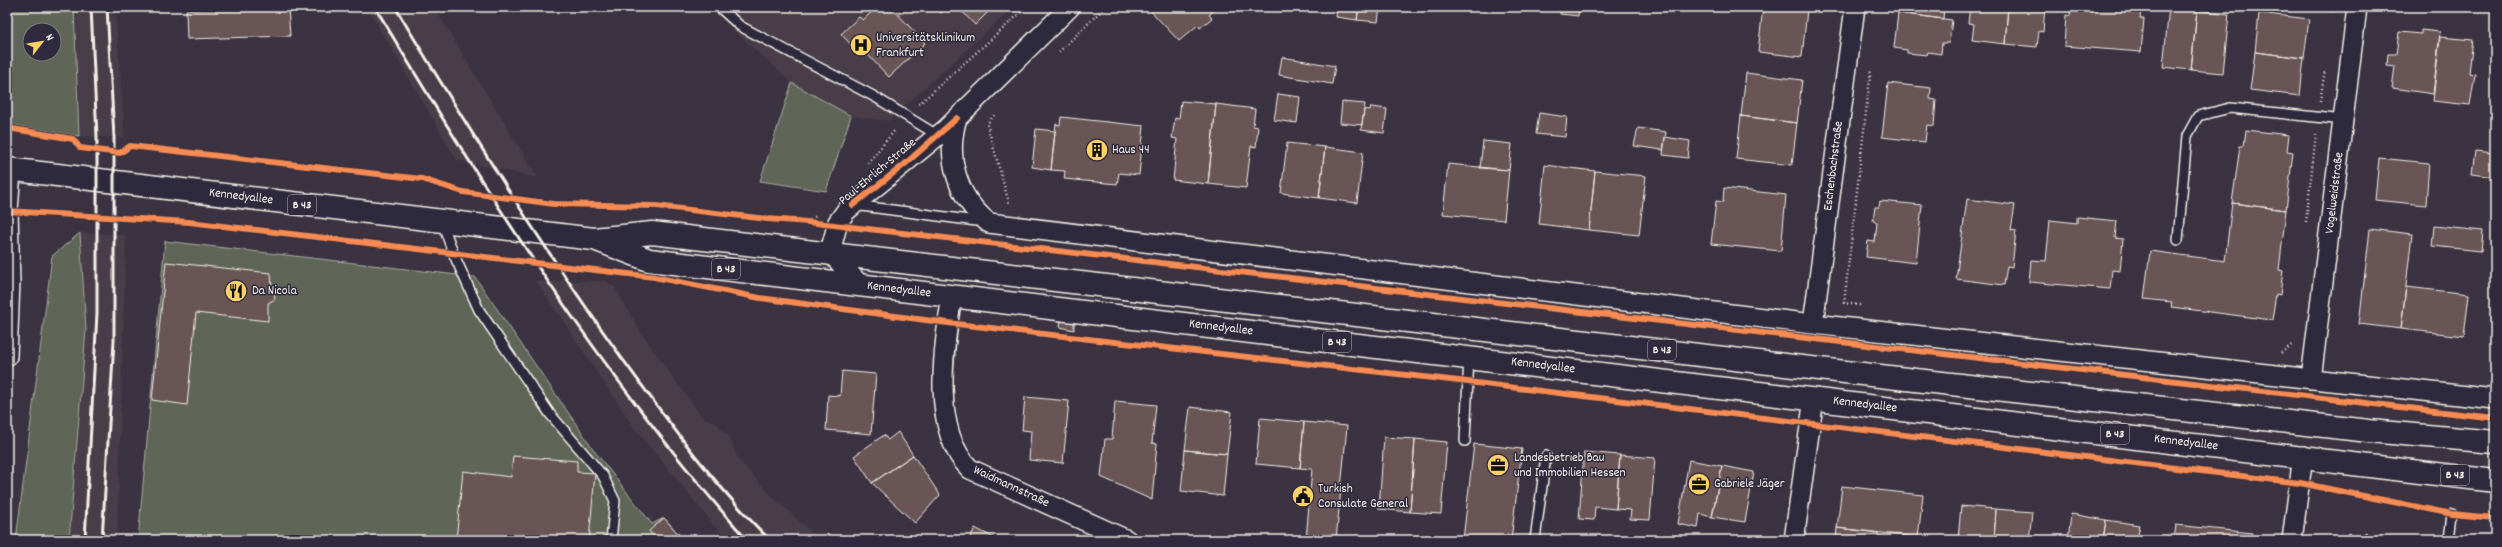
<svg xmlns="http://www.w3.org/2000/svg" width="2502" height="547" font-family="Dekko,sans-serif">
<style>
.built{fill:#493d48}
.green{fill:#5e6659;stroke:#a9aca0;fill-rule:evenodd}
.building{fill:#695557;stroke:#f4f1e8}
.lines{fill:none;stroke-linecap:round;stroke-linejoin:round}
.service-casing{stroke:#f4f1e8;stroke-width:12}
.minor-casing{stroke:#f4f1e8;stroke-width:22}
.primary-casing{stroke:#f4f1e8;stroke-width:25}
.path{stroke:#f4f1e8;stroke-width:2.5;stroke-dasharray:1 3;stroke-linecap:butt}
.service{stroke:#2f2a3d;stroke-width:9}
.minor{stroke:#2f2a3d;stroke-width:19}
.primary{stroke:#2f2a3d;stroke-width:22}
.rail{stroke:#f4f1e8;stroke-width:3}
.cycleway-casing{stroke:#2f2a3d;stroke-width:8}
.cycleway{stroke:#f68b52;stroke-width:6}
.labels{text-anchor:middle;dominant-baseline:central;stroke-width:3;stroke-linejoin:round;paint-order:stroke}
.shield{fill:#2f2a3d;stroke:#b9b5b5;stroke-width:1}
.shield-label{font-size:12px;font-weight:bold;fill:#f4f1e8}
.poi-label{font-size:13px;fill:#f4f1e8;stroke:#2f2a3d;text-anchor:start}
.street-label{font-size:13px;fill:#f4f1e8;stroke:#2f2a3d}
</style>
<rect width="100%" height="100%" fill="#3b3342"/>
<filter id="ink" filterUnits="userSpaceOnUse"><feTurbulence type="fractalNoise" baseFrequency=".025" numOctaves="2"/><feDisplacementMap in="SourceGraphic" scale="8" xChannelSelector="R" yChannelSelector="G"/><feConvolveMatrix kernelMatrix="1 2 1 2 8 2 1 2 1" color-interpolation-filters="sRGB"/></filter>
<g filter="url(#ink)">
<path class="built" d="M74 7H115L125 138 79 136Z
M367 7H434L538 178 457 160Z
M708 7H1014L888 121 851 116 792 83Z
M80 233 126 235 117 540H69L86 330Z
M536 281H605L614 286 642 334 701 416 717 424 729 437 738 459 769 493 820 540H726L633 426Z"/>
<path class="green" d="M7 7H74L79 136 7 124ZM30 30H54V54H30Z
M792 83 851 116 826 191 760 181Z
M80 233 86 330 69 540H16L52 256Z
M165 241 475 277 596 453 652 524 664 518 684 540H138Z"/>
<path class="building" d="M288 7 290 36 187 39 186 10Z
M877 7H891L925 43 889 77 864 51 860 54 841 34 859 17 863 20Z
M935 7H946L941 13Z
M958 7H993L975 25Z
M1147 7H1218L1209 15 1212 18 1200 28 1198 25 1179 41Z
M1337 7H1359L1357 20 1336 17Z
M1359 7H1380L1378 22 1357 20Z
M1561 7H1579L1578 16 1560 14Z
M1602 7H1628L1627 10Z
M1763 7 1807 10 1802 57 1758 52Z
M1777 7H1808L1807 10Z
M1899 7H1944L1943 19 1898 13Z
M1970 7H2008L2005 44 1972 40 1974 24 1968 23Z
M2008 7H2045L2043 32 2039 31 2037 47 2005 44Z
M2071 7H2141L2140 19H2144L2141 52 2064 46 2066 15 2070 16Z
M2169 7 2197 10 2191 70 2163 67Z
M2197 10 2229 14 2223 73 2191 70Z
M1898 13 1952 20 1949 43H1942L1941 54 1928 52 1927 55 1907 53V50L1894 48Z
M2259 13 2309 19 2304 58 2255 52Z
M2421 30 2440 32 2433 94 2392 88 2395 66 2387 65 2388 54H2396L2399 32 2421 34Z
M2440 37 2473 40 2469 73 2475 74 2470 105 2433 101Z
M2255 52 2304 58 2300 96 2250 90Z
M1282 57 1335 66 1332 84 1279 75Z
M1746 73 1802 80 1797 123 1741 116Z
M1888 83 1931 88 1930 99 1936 100 1934 126 1927 125 1925 142 1882 137Z
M1278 94 1300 97 1297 123 1274 120Z
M1181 101 1216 104 1208 184 1173 180 1177 139 1172 138 1175 118 1179 119Z
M1342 102 1365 104 1362 125 1340 123Z
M1216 104 1255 109 1253 126 1258 127 1256 147 1251 146 1246 188 1208 184Z
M1371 107 1387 109 1384 133 1361 130 1364 109 1370 110Z
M1539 113 1567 117 1565 137 1536 134Z
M1741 116 1797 123 1792 165 1736 159Z
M1061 117 1144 126 1139 175 1119 173 1117 184 1064 179 1065 171 1051 170 1056 124 1060 125Z
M1638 128 1666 132 1663 150 1634 146Z
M1036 129 1055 131 1051 170 1032 167Z
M2246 130 2289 135 2287 151 2293 152 2286 210 2232 203 2240 146H2244Z
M1665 137 1690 141 1688 158 1663 155Z
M1483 141 1512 144 1509 170 1480 168Z
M1287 143 1325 147 1319 198 1281 193Z
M1325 147 1363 152 1357 203 1319 198Z
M2475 151 2495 153V177L2472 174Z
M2379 158 2429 163 2426 205 2375 200Z
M1448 164 1509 170 1504 220 1443 214Z
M1545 165 1595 171 1589 230 1539 224Z
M1595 171 1646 176 1639 235 1589 230Z
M1724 188 1786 195 1781 251 1711 244 1716 201 1723 202Z
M1967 199 2015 205 2011 230 2016 231 2012 267 2007 266 2004 285 1956 279Z
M1880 201 1922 205 1916 263 1866 257 1868 241 1875 242 1877 222 1873 221 1875 207H1879Z
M2232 203 2286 210 2279 270 2283 271 2280 295 2276 294 2272 320 2171 307 2172 302 2144 299 2150 251 2225 261Z
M2077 217 2117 221 2115 238 2123 239 2120 271 2112 270 2110 289 2029 282 2031 260 2046 261 2050 220 2077 223Z
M2434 226 2483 231 2481 251 2432 246Z
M2370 229 2412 234 2401 329 2359 324Z
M166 262 271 273 272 291 274 293 275 299 268 303V321L196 313 187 405 152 400Z
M2406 287 2469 294 2464 336 2401 329Z
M1061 321 1074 322V330L1060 327Z
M842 371 876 374 871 434 826 430 828 395 840 396Z
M1025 397 1069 401 1063 463 1029 460 1031 431 1022 430Z
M1115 401 1156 405 1152 443 1157 444 1152 500 1101 477 1105 439H1112Z
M1190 407 1232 412 1227 454 1185 450Z
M1260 418 1304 422 1300 468 1256 464Z
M1304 422 1347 426 1336 540H1306L1312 469 1300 468Z
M898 432 913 455 872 483 854 456 884 435 888 440Z
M1384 437 1415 439 1410 512 1379 509Z
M1415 439 1447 442 1441 514 1410 512Z
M1474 444 1522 449 1511 540H1463Z
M1185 450 1227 454 1223 496 1181 491Z
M1584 452 1620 455 1616 509 1595 507 1594 520 1579 519Z
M913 455 940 495 915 523 872 483Z
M1620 455 1655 458 1650 520 1630 519 1631 510 1616 509Z
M513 456 577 461V472L595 473 589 540H456L463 471 511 477Z
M1689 460 1722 466 1712 517 1700 514 1698 528 1678 524Z
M1722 466 1754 472 1745 522 1712 517Z
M1842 486 1923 495 1918 537 1837 528Z
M1961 506 1996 509 1994 540H1958Z
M1996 509 2032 512 2029 540H1994Z
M2071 514 2106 520 2103 540H2068Z
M664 518 684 540H657L649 531Z
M2106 520 2140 525 2137 540H2103Z
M2176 525 2252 533V540H2174Z
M975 528 998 540H969Z
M1837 528 1878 533V540H1836Z
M2366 532 2371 540H2355Z
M2349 533 2354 540H2338Z"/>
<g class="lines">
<g class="service-casing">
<path id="service" d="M719 7 740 26 875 97 937 135
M854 205 984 222
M442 222 454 255 479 310 550 414 603 476 615 501 611 540
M2178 240 2187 136 2198 116 2230 108 2344 120
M1465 441 1469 357
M1535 540 1546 456
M2449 540 2452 514"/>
</g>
<g class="minor-casing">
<path id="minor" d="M957 118C945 157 957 198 989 223L1813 324 2495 399
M861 286 830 252 838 222 846 211 946 129 1070 7
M952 296C944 346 930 430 970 469L1127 540
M1813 324 1855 7
M7 356 10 282 8 211 11 170
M2311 379 2357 7
M1794 540 1814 398
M2292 540 2303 456"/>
</g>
<g class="primary-casing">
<path id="primary" d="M7 169 594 239 652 233 1871 375 2369 431 2495 442
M597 240 649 260 2495 481"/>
</g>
<path class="path" d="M2331 7 2333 14
M1059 52 1105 7
M2320 101 2325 70
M919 104 1027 7
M994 115 987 124 1009 203
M868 163 895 130
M808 222 817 215
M2306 222 2316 134
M1860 305 1844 303 1871 69
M2281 353 2293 344"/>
<use href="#service" class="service"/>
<use href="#minor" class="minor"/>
<use href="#primary" class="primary"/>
<path class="rail" d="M375 7C486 193 603 378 747 540
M395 7C467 126 540 244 621 357 667 420 714 485 770 540
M85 540 97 313V137L91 7
M102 540 114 341V138L107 7"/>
<g class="cycleway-casing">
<path id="cycleway" d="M7 128 73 139 80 148 120 153 130 146 422 179 463 192 554 204 656 206 767 219 808 222 2495 418
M853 205 905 164 957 118
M7 211 189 222 654 277 760 298 948 323 1468 382 2300 483 2452 514 2495 518"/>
</g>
<use href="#cycleway" class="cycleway"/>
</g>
</g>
<defs>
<g id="hospital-disc" transform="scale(1.15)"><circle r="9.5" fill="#ffd166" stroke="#2f2a3d"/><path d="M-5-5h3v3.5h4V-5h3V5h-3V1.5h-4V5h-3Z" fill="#111"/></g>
<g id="building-disc" transform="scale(1.15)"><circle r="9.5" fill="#ffd166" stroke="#2f2a3d"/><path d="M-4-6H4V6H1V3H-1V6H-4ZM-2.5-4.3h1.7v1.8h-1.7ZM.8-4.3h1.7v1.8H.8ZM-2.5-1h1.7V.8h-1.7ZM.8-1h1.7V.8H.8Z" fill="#111"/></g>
<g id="restaurant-disc" transform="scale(1.15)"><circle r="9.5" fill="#ffd166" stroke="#2f2a3d"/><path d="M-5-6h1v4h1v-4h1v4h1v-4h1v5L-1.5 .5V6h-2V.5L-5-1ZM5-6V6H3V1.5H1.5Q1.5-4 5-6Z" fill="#111"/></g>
<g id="office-disc" transform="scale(1.15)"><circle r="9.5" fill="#ffd166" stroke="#2f2a3d"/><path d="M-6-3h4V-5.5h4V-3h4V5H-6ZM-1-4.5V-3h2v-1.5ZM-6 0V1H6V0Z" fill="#111"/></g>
<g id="civic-disc" transform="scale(1.15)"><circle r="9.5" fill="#ffd166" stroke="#2f2a3d"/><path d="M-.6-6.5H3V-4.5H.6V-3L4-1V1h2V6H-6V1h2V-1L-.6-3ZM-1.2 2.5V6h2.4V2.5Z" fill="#111"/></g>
</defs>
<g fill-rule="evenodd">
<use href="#hospital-disc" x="861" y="45"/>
<use href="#building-disc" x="1097" y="150"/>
<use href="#restaurant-disc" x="236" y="291"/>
<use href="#office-disc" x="1498" y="465"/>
<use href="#office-disc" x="1699" y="484"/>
<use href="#civic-disc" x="1303" y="496"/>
</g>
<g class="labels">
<g class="shield">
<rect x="288" y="195" width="28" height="20" rx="3"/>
<rect x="712" y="259" width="28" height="20" rx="3"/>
<rect x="1323" y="332" width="28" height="20" rx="3"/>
<rect x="1648" y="340" width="28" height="20" rx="3"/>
<rect x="2101" y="424" width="28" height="20" rx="3"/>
<rect x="2441" y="465" width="28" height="20" rx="3"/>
</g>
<g class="shield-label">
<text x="302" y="205">B 43</text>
<text x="726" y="269">B 43</text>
<text x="1337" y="342">B 43</text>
<text x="1662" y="350">B 43</text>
<text x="2115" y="434">B 43</text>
<text x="2455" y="475">B 43</text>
</g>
<g class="poi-label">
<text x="876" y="38">Universitätsklinikum<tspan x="876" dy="15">Frankfurt</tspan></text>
<text x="1112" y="150">Haus 44</text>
<text x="252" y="291">Da Nicola</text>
<text x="1514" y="458">Landesbetrieb Bau<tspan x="1514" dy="15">und Immobilien Hessen</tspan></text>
<text x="1714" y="484">Gabriele Jäger</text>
<text x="1318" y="489">Turkish<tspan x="1318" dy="15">Consulate General</tspan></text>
</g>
<g class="street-label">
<text transform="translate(1834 166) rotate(-83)">Eschenbachstraße</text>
<text transform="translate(878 172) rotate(-40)">Paul-Ehrlich-Straße</text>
<text transform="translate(2335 193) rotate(-83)">Vogelweidstraße</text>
<text transform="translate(241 197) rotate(7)">Kennedyallee</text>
<text transform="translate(899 290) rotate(7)">Kennedyallee</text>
<text transform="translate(1221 328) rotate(7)">Kennedyallee</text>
<text transform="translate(1543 366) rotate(7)">Kennedyallee</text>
<text transform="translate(1865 405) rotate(7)">Kennedyallee</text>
<text transform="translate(2186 443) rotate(7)">Kennedyallee</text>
<text transform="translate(1011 487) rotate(25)">Waidmannstraße</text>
</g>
</g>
<rect width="2502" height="547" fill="none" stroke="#2f2a3d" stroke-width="24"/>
<rect x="12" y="12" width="2478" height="523" fill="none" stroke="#f4f1e8" stroke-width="1.5" filter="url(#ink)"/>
<g transform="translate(42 42) rotate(59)"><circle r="19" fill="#2f2a3d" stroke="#7e7a81"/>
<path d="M0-3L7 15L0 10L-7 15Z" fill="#ffd166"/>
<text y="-6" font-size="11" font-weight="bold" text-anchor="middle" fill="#f4f1e8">N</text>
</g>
</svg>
